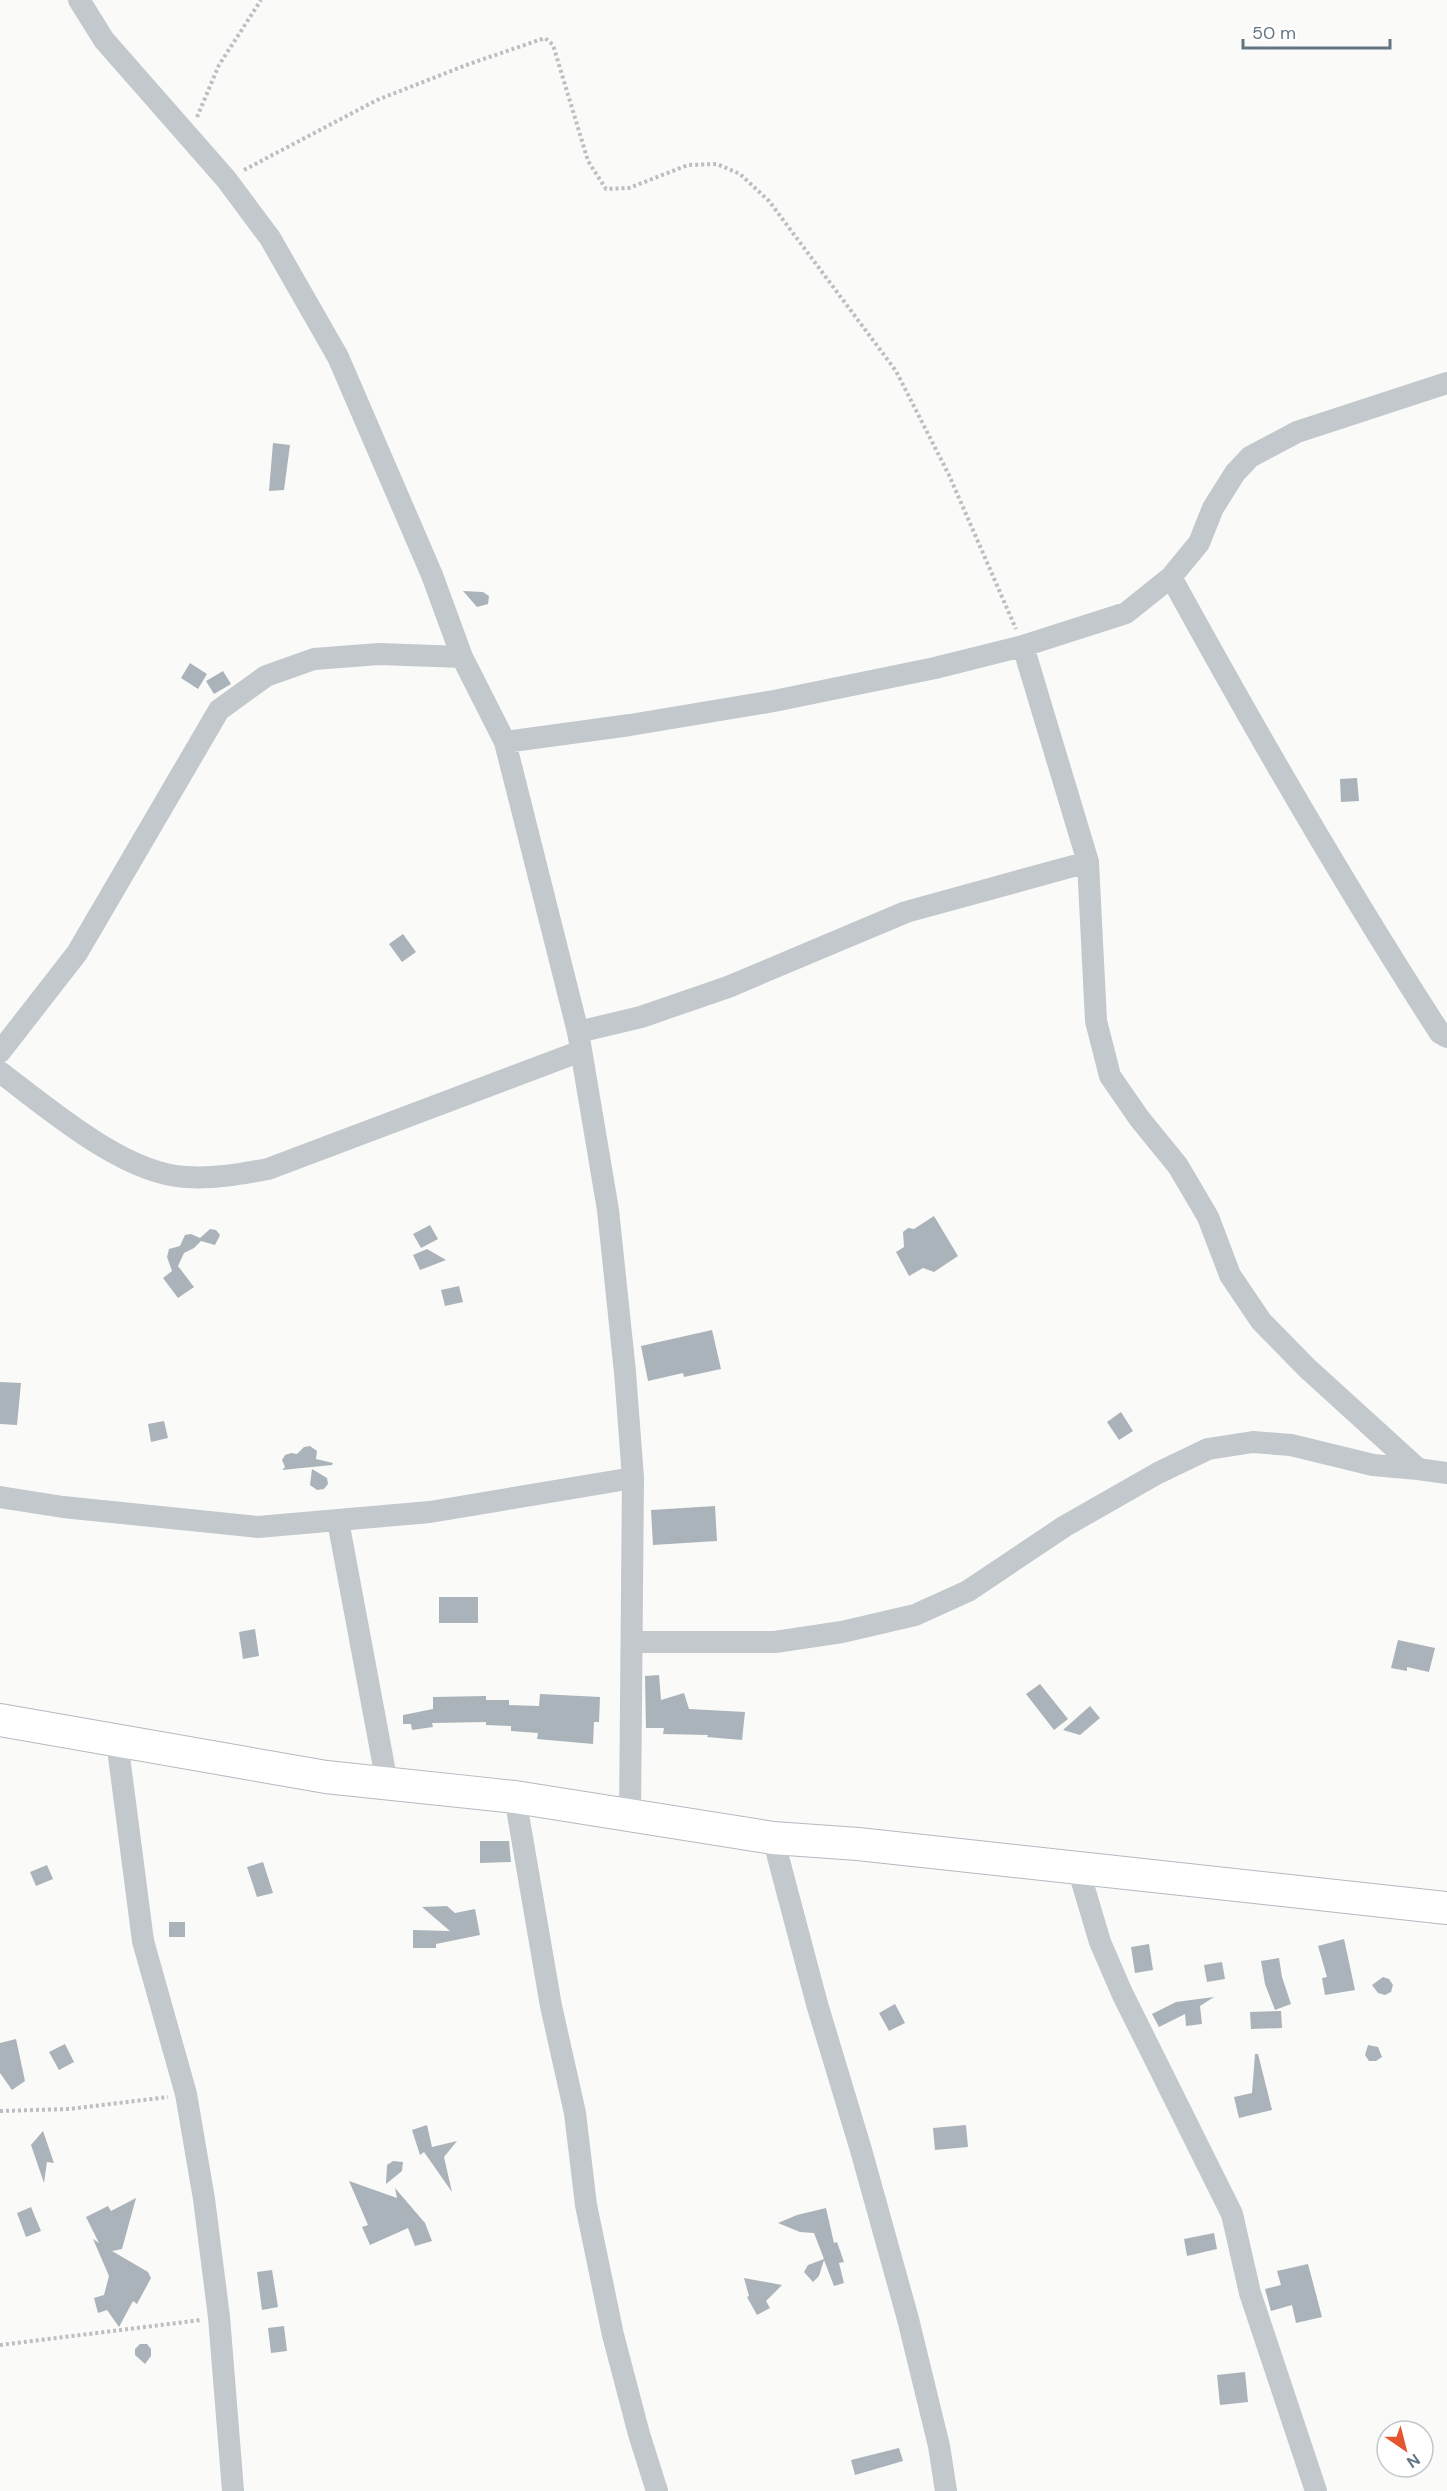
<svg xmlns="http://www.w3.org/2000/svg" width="1447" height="2491" font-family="'DM Sans',sans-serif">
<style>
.building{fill:#aab3b9}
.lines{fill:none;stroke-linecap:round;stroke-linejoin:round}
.secondary-casing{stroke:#b3babf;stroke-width:34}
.path{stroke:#bbbfc2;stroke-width:4;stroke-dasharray:3 3;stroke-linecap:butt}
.minor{stroke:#c3c8cc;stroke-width:22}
.secondary{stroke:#fff;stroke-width:32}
</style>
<rect width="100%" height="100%" fill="#fafaf8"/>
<path class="building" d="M273 443 290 445 284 490 269 491Z
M463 591 483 592 489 596 488 604 477 607Z
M190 663 207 674 198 689 181 678Z
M223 671 231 684 214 694 206 681Z
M1357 778 1359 801 1341 802 1340 779Z
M403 934 416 952 402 962 389 944Z
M934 1216 958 1256 934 1272 923 1268 909 1276 896 1252 904 1247 903 1232 908 1228 914 1229Z
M430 1225 438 1239 421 1248 413 1234Z
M210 1229 216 1230 220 1235 215 1245 201 1241 194 1248 184 1253 178 1266 194 1287 178 1298 163 1278 172 1271 167 1257 169 1249 180 1246 185 1235 191 1234 200 1238Z
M427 1249 446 1260 420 1270 413 1255Z
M459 1286 463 1302 445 1306 441 1290Z
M712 1330 721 1369 684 1377 683 1373 648 1381 641 1346Z
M0 1382 21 1383 17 1425 0 1424Z
M1121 1412 1133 1431 1119 1440 1107 1422Z
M164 1421 168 1438 151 1442 148 1424Z
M310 1446 317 1451 316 1459 333 1463 332 1465 282 1470 285 1467 282 1460 285 1455 291 1453 297 1454 304 1447Z
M312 1469 327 1478 328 1484 324 1489 317 1490 310 1485Z
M715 1506 717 1541 653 1545 651 1510Z
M439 1597H478V1623H439Z
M255 1629 259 1656 243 1659 239 1632Z
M1398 1640 1435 1648 1429 1672 1407 1667V1671L1391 1668Z
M659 1675 661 1700 684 1693 689 1709 745 1712 742 1740 707 1737 708 1735 663 1734 664 1728H646L645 1676Z
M1040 1684 1068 1719 1054 1730 1026 1694Z
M540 1694 600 1697 599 1722H594L593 1744 537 1739 538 1733 511 1731V1726L486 1725V1722L432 1723 433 1727 412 1730 411 1724H403V1715L433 1709V1697L486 1696V1700H509V1705L539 1706Z
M1090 1706 1100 1718 1080 1735 1063 1730Z
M480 1841H509L511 1862 480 1863Z
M263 1862 273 1893 257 1897 247 1867Z
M47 1865 53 1879 36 1886 30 1872Z
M447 1906 455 1913 475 1909 480 1935 436 1944V1948H413V1930L450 1931 422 1907Z
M169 1922H185V1937H169Z
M1344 1939 1355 1990 1325 1995 1322 1978 1327 1977 1318 1946Z
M1149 1944 1153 1970 1135 1973 1131 1947Z
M1279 1958 1282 1977 1291 2004 1275 2010 1265 1984 1261 1961Z
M1222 1962 1225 1979 1207 1982 1204 1965Z
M1383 1977 1389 1979 1393 1985 1391 1992 1385 1995 1378 1993 1372 1985Z
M1214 1997 1200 2006 1202 2024 1186 2026 1185 2014 1159 2027 1152 2014 1176 2002Z
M895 2004 905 2023 889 2031 879 2013Z
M1281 2011 1282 2028 1251 2029 1250 2012Z
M16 2039 25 2081 12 2090 0 2073V2043Z
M65 2044 74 2062 59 2070 49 2052Z
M1368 2045 1378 2047 1382 2057 1376 2061H1369L1365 2055Z
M1255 2054H1258L1272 2110 1239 2118 1234 2097 1252 2093Z
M427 2125 432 2147 457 2141 444 2157 452 2192 424 2152 420 2155 412 2130Z
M966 2125 968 2147 935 2150 933 2128Z
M43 2131 54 2163 47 2162 44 2183 31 2145Z
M393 2161 403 2162 402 2171 386 2184 387 2165Z
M349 2181 397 2198 395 2188 425 2223 432 2241 415 2246 408 2228 370 2245 362 2227 368 2225Z
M136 2198 122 2249 112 2251 148 2272 151 2278 137 2304 133 2301 119 2327 107 2310 98 2313 94 2298 104 2295 109 2276 93 2239 99 2243 86 2217 108 2206 111 2211Z
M31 2207 41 2231 26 2237 17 2213Z
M826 2208 834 2243 837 2242 844 2262 839 2263 844 2283 834 2286 824 2260 819 2276 813 2282 804 2272 808 2265 824 2259 814 2233 800 2232 778 2223 797 2215Z
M1214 2233 1217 2249 1187 2256 1184 2239Z
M1308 2264 1322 2317 1296 2323 1292 2305 1271 2311 1265 2289 1281 2285 1277 2271Z
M272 2270 278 2307 262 2310 257 2272Z
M744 2278 782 2285 766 2301 770 2308 757 2315 747 2297 749 2296Z
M284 2326 287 2351 271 2353 268 2328Z
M140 2344H147L151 2349V2356L145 2364 135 2355V2349Z
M1245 2372 1248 2402 1220 2405 1217 2375Z
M899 2448 903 2461 855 2475 851 2460Z"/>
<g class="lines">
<g class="secondary-casing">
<path id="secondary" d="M0 1720 326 1777 515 1797 773 1838 858 1844 1447 1908"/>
</g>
<path class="path" d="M197 117 219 65 261 0
M244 170 377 100 469 64 545 38 553 45 588 161 606 189 629 188 688 165 717 164 740 174 769 201 896 371 949 475 1016 629
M0 2111 69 2109 168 2097
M0 2345 201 2320"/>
<path class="minor" d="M79 0 104 40 226 179 270 238 338 357 432 575 462 657 505 742 578 1032 608 1210 625 1372 633 1478 630 1815
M1171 577C1256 732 1344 885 1440 1033L1447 1037
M1023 646 1088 862 1096 1021 1110 1076 1139 1118 1178 1166 1208 1217 1230 1275 1261 1321 1307 1368 1418 1469 1447 1473
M505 742 630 725 774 701 935 668 1023 646 1126 613 1171 577 1199 543 1213 508 1235 473 1250 457 1297 432 1447 383
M578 1032 641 1017 728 987 906 912 1088 862
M0 1052 77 953 219 710 266 676 314 659 379 654 462 657
M0 1072C49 1109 124 1174 186 1177 214 1179 241 1174 268 1169L581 1051
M0 1497 63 1507 258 1527 430 1512 633 1478
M338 1521 387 1783
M632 1642H775L842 1632 915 1615 968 1591 1065 1526 1158 1473 1208 1449 1253 1442 1291 1445 1373 1465 1418 1469
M117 1741 143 1941 186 2094 204 2199 219 2317 233 2491
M515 1797 551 2006 575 2113 586 2205 613 2335 639 2434 657 2491
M773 1838 817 2004 861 2150 908 2319 939 2446 946 2491
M1078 1868 1100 1942 1122 1993 1232 2214 1250 2293 1316 2491"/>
<use href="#secondary" class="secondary"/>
</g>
<g transform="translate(1405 2449) rotate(145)"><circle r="28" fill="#ffffff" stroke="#c1c8cd" stroke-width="1.5"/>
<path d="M0-4.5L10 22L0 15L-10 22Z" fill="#e4572e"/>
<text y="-9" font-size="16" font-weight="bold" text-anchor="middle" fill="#657683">N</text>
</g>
<path d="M1243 39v9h147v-9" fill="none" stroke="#657683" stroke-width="3"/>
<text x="1252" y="39" font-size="18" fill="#657683" stroke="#ffffff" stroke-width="4.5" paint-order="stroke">50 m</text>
</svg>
